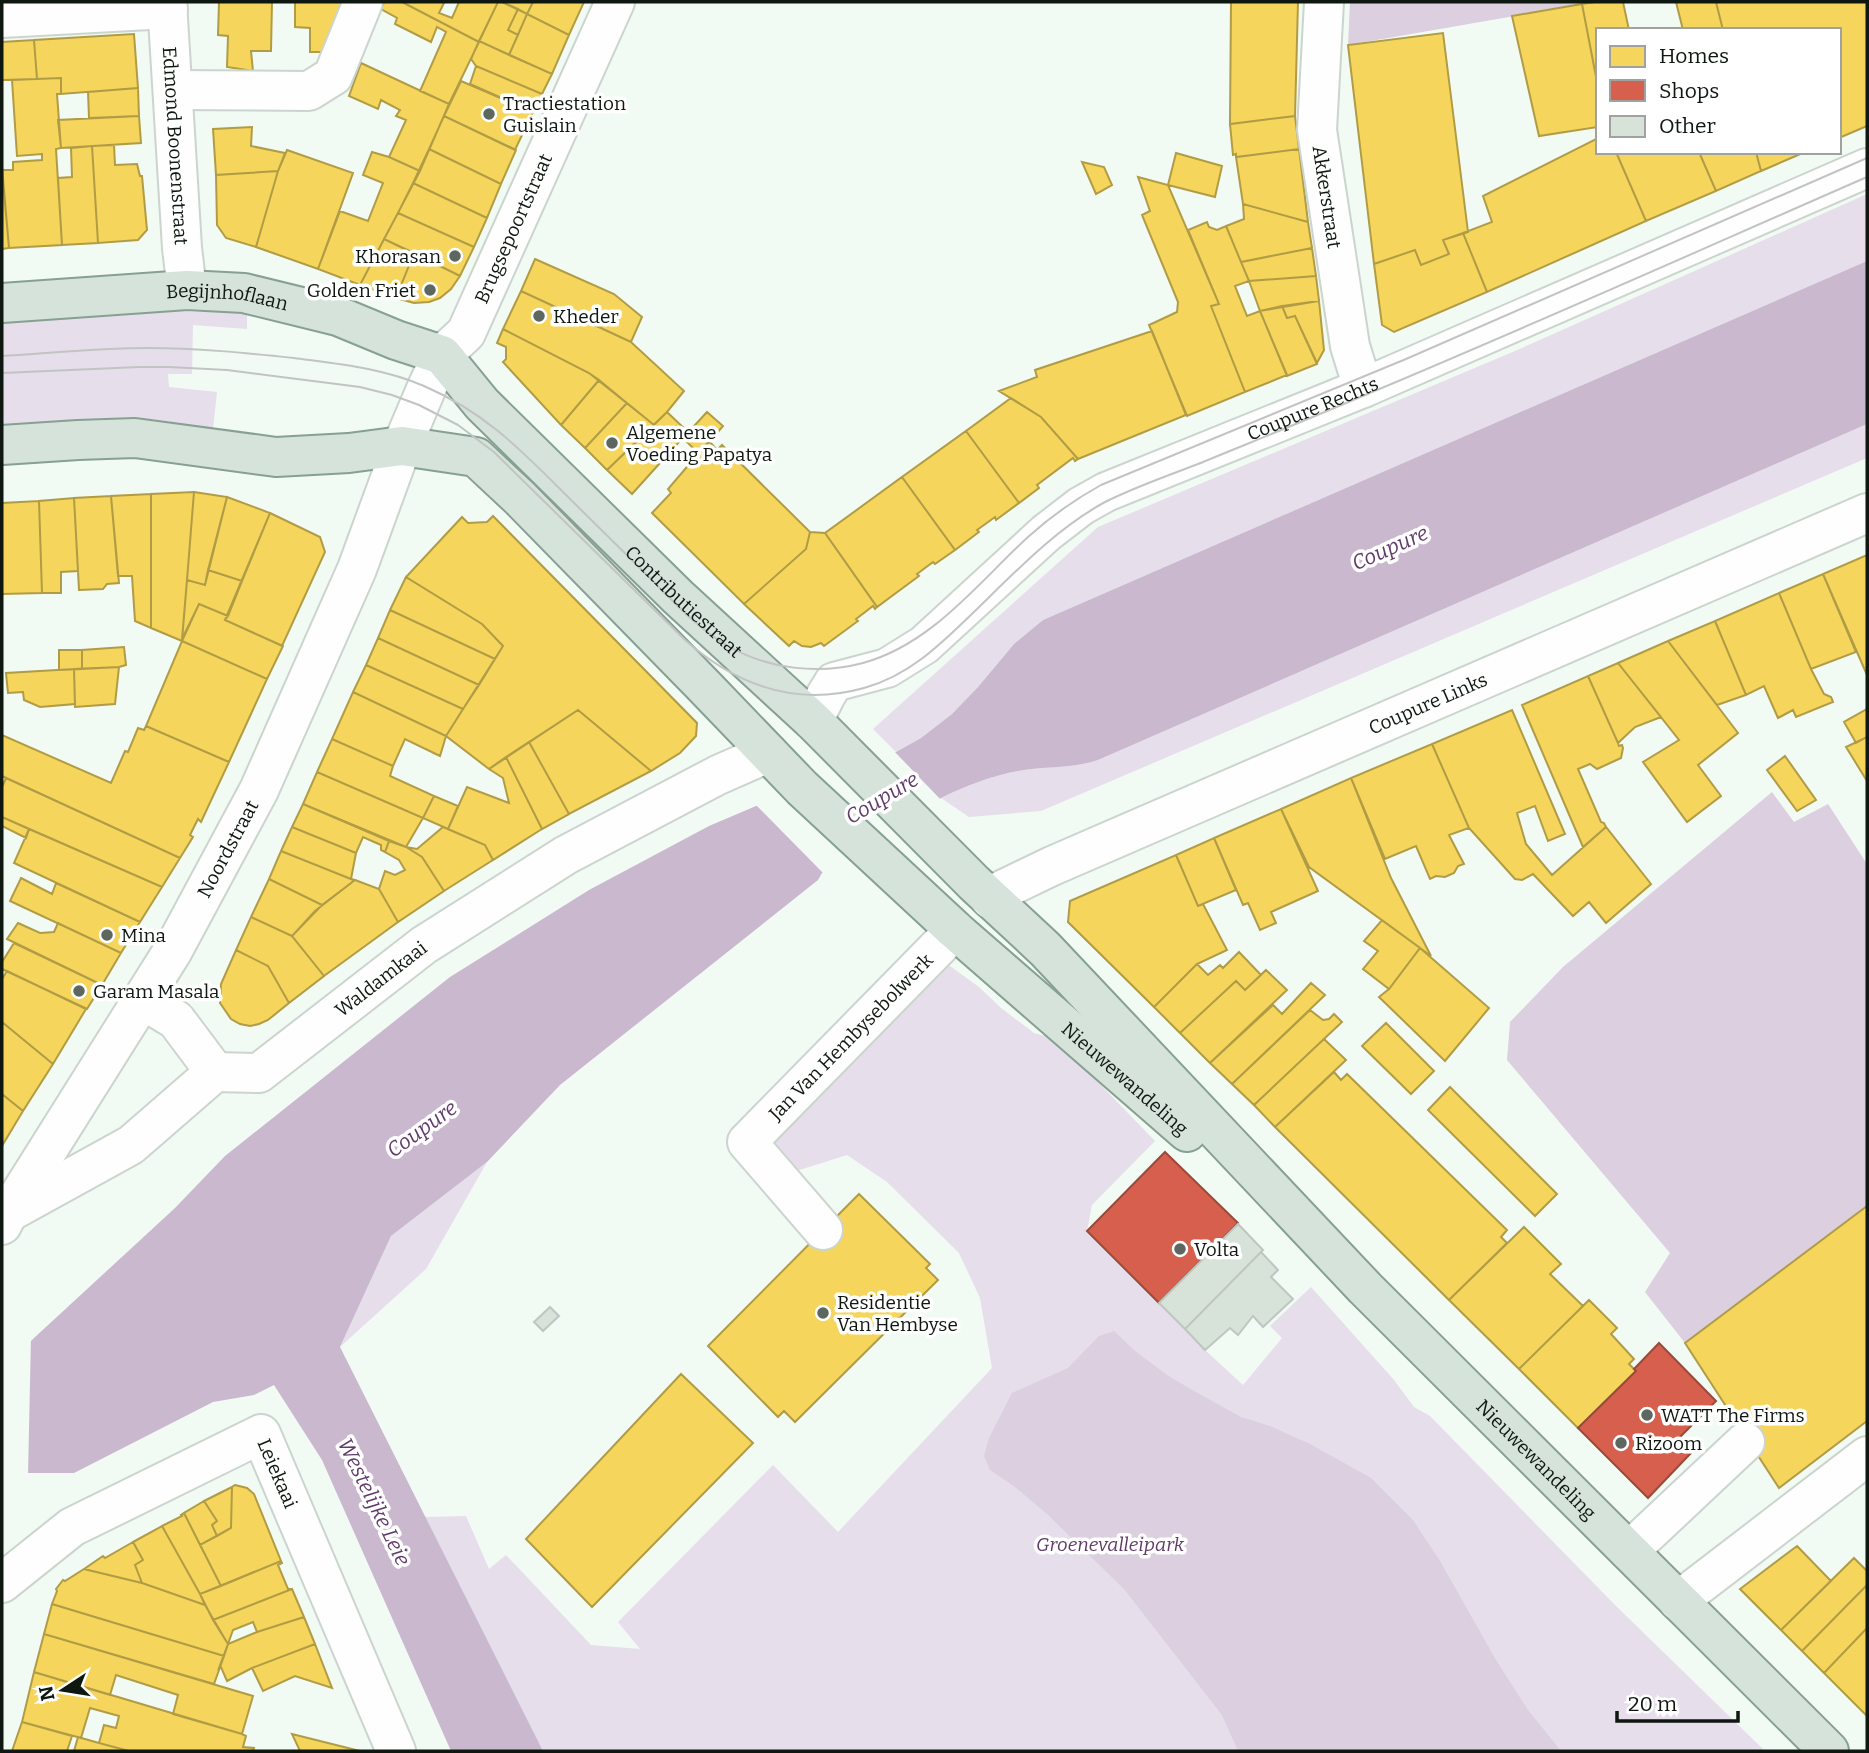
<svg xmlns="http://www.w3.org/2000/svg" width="1869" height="1753" font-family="Bitter,serif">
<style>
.green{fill:#e6deea}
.forest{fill:#dbcfe0}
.water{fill:#c9b8ce}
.pier{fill:#f2faf4}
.homes{fill:#f6d55c;stroke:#b09c45;stroke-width:2}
.shops{fill:#d6604d;stroke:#9a4a3b;stroke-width:2}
.building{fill:#d7e2d9;stroke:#bec6c0;stroke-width:2}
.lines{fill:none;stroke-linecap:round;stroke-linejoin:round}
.minor-casing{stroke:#ccd4ce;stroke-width:42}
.major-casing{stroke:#86a092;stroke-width:42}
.minor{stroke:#fdfefd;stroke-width:38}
.major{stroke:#d5e3db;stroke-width:38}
.tram{stroke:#c2c4c3;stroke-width:2}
.poi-dot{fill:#5e6660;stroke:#fff;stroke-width:2.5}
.labels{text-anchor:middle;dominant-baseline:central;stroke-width:7;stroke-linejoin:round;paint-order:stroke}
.poi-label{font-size:19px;fill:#0e1710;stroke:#fff;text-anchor:start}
.street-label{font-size:19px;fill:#0e1710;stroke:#fff}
.park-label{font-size:19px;font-style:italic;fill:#5f3a68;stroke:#fff}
.water-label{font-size:21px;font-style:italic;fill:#603b69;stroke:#fff}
</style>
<rect width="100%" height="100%" fill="#f2faf4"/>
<path class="green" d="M1867 194V261L1043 620 1014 644 978 687 952 714 921 738 896 752 873 729 1098 527 1522 348Z
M179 311 247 313V329L193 325 192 374H168L169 387 217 392 213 429 136 417 2 425V322Z
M1867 424V458L1041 811 969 817 941 798C965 786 991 776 1018 771 1045 766 1072 769 1098 760Z
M943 961 979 987 1001 1008 1034 1033 1045 1036 1063 1050 1096 1080 1155 1141 1092 1205 1087 1231 1205 1350 1243 1385 1282 1338 1270 1326 1311 1287 1394 1380 1414 1407 1430 1416 1616 1606 1765 1751H543L425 1517 466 1516 489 1569 506 1555 591 1645 640 1649 618 1622 773 1465 838 1532 992 1368 980 1298 959 1253 887 1182 847 1155 793 1172 767 1141Z
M487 1162 426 1269 340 1347 391 1236Z"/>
<path class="forest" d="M1350 2H1595L1348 45Z
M1772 792 1794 822 1828 804 1867 864V1206L1685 1343 1645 1292 1670 1253 1507 1060 1510 1022 1563 967Z
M1114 1331 1135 1351 1167 1375 1194 1391 1241 1417 1270 1426 1310 1444 1371 1478 1413 1520 1440 1561 1496 1660 1528 1710 1561 1751H1238L1222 1715 1124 1589 1047 1514 1015 1487 990 1470 984 1456 989 1438 1012 1393 1068 1368 1099 1336Z"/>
<path class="water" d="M1867 261V424L1098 760C1072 769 1045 766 1018 771 991 776 965 786 941 798L822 873 818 880 560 1085 487 1162 391 1236 340 1347 543 1751H451L322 1460 274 1385 254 1395 213 1402 74 1473H26L2 1370 34 1338 175 1208 225 1156 450 977 589 890 709 826 756 806 896 752 921 738 952 714 978 687 1014 644 1043 620Z"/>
<path class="pier" d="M893 750 942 801 826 876 756 805 763 799Z
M31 1336 28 1476 2 1502V1365Z"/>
<path class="homes" d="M219 2H272L271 51H251L253 71 227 67 228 36 218 35Z
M295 2H345L330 52H310V28L295 27Z
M384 2H402L479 42 449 104 420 91 446 32 437 27 431 42 395 24 397 18 381 9Z
M402 2H442L444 3 439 13 452 18 459 2H498L479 42Z
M498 2H502L518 9 508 30 518 35 509 55 479 41Z
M502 2H533L527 14Z
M533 2H584L569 35 527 14Z
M1231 2H1298L1295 116 1230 124Z
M1595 2H1623L1629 30H1598V87L1582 4Z
M1676 2H1716L1723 30H1683Z
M1716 2H1867V126L1839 138V30H1723Z
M1582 4 1598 87V127L1539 136 1512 16Z
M518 9 527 14 518 35 508 30Z
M527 14 569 35 552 74 509 55Z
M1443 33 1468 232 1443 240 1449 254 1421 265 1415 250 1374 264 1348 45Z
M134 34 138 88 61 94V78L37 79 34 40Z
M34 40 37 79 2 80V42Z
M479 41 552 74 542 94 476 66 471 59Z
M361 63 449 104 420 171 389 157 406 120 396 116 400 110 381 100 378 109 349 96Z
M476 66 542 94 534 112 470 84Z
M61 78V94H57L61 148 56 149 62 245 9 248 2 170H13V162L42 160V154L17 156 12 80Z
M461 81 533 112 515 150 444 116Z
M138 88 139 116 89 118 88 92Z
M139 116 141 143 61 148 58 120Z
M444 116 516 150 501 184 429 149Z
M1295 116 1299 149 1236 157V154L1233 155 1230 124Z
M252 127 251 146 285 153 278 171 216 175 213 129Z
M1598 138V152H1616L1646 221 1487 292 1463 233 1492 222 1483 196Z
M114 145 115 165 137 164 140 176H142L147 230 138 240 98 243 92 146Z
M92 146 98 243 62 245 58 178 72 177 71 148Z
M429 149 501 184 487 218 413 183Z
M1299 149 1308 222 1243 204 1236 157Z
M287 150 353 173 318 269 256 247 278 171Z
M372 152 389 157 420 171 360 285 318 269 340 211 368 221 383 183 363 175Z
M1616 152H1699L1716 191 1646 221Z
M1699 152H1756L1761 171 1716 191Z
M1756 152H1805L1761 171Z
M1176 153 1222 166 1215 197 1168 185Z
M1082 162 1104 167 1112 185 1096 194Z
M2 167 9 248 2 249Z
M278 171 256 247 226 238 217 225 216 175Z
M1138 177 1168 185 1219 304 1211 306 1245 392 1187 416 1149 325 1177 312 1178 302 1142 215 1150 211Z
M413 183 487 218 474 247 398 213Z
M1243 204 1308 222 1312 248 1241 262 1226 226 1244 219Z
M398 213 474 247 460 276 384 239Z
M1207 222 1209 227 1217 230 1226 226 1249 281 1235 286 1247 316 1260 311 1287 375 1245 392 1211 306 1219 304 1188 230Z
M1463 233 1487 292 1394 332 1382 325 1374 264 1415 250 1421 265 1449 254 1443 240Z
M384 239 414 253 396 298 360 285Z
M1312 248 1316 276 1249 281 1241 262Z
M414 253 460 276 451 289 440 298 429 302 414 303 396 298Z
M535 259 614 294 642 317 631 342 521 291Z
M1316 276 1319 301 1260 311 1249 281Z
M521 291 631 342 684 391 667 412 654 425 589 373 503 329Z
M1319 301 1324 350 1317 363 1295 316 1287 318 1282 306Z
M1282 306 1287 318 1295 316 1317 364 1287 376 1260 311Z
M503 329 589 373 599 380 561 425 503 362 506 359V347L497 343Z
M1152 331 1186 415 1078 459 1041 417 999 391 1037 377 1035 370Z
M599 380 627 403 585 448 561 425Z
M1011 398 1041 417 1078 459 1075 461 1073 458 1037 485 1039 488 1019 503 966 431Z
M627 403 654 425 607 470 585 448Z
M667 412 688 432 632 494 607 470Z
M707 412 723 426 699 454 683 438Z
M966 431 1019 503 996 520 995 517 977 530 979 532 955 550 902 477Z
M709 441 717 450 722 445 810 532 806 549 744 604 652 513 671 493 668 489Z
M902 477 955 550 935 564 933 562 917 574 919 576 877 607 825 533Z
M194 492 227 497 205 585 187 580Z
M194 492 187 580 182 641 151 628V494Z
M151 494V628L135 621 132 576H118L111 496Z
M111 496 119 583 107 584 103 589 79 590 74 498Z
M227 497 270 513 242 581 208 570Z
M74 498 78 571 61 572V593H42L39 501Z
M39 501 42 593 2 594V503Z
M270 513 320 537 325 552 282 646 225 620Z
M493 516 697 723 696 736 680 753 651 771 578 710 489 769 446 736 503 646 482 624 406 577 462 517 468 523 487 522Z
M810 532 825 533 877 607 875 609 873 606 856 619 858 621 824 646 821 643 811 647 802 646 794 641 789 646 744 604 806 549Z
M1867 555V675L1823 574Z
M208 570 242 581 228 616 199 604 182 639 187 580 205 585Z
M1823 574 1856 652 1811 669 1779 593Z
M406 577 482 624 503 646 495 659 390 610Z
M1779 593 1811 669 1824 694 1831 697 1833 702 1796 717 1793 710 1778 718 1764 686 1746 695 1715 621Z
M199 604 228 616 225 620 283 646 267 679 182 641Z
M390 610 495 659 479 685 378 638Z
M1715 621 1746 695 1717 705 1668 641Z
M378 638 479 685 463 709 366 665Z
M182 641 267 679 229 762 146 726Z
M1668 641 1738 733 1698 765 1721 796 1687 822 1643 762 1679 740 1618 663Z
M124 647 126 665 119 667 82 669V650Z
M59 650H82V669L59 670Z
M1618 663 1661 717 1635 727 1618 743 1588 676Z
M366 665 463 709 446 736 353 692Z
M119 667 115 704 75 707 74 669Z
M74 669 75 704 40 707 24 700 23 692 8 693 6 673Z
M1588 676 1618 743 1619 746 1622 745 1623 748 1621 758 1597 769 1590 764 1578 769 1601 822 1604 823 1606 827 1583 847 1522 705Z
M353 692 446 736 440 756 405 739 393 766 332 739Z
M1867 709V737L1856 743 1844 722Z
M578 710 651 771 569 814 529 742Z
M1512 710 1565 834 1548 841 1535 806 1517 813 1526 844 1552 875 1606 827 1651 884 1606 923 1589 902 1573 916 1533 874 1522 880 1515 879 1469 828 1432 744Z
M146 726 229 762 201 822 198 819 190 835 193 837 180 858 2 776V735L111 783 125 751 128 752 138 728 144 730Z
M1867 737V781L1846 747Z
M332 739 393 766 390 776 434 796 423 818 317 772Z
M529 742 569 814 542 829 506 757Z
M1432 744 1469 828 1449 835 1464 864 1458 866 1454 873 1445 877 1436 876 1430 879 1416 846 1385 859 1351 778Z
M1785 756 1816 800 1797 811 1767 770Z
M506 757 542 829 493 860 485 845 448 829 467 787 509 803 503 778 489 769Z
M317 772 423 818 406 847 303 804Z
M6 778 180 858 162 887 2 817V787Z
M1351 778 1391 878 1431 956 1309 867 1281 809Z
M434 796 458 806 448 829 423 818Z
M303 804 389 841 385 852 381 850V845L363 837 356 853 292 827Z
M1281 809 1318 891 1271 912 1276 923 1260 930 1248 903 1243 905 1214 838Z
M2 817 29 829 26 838 2 826Z
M292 827 356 853 351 879 281 851Z
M443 827 485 845 493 860 444 891 422 857 406 847 417 849Z
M29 829 162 887 140 922 14 863Z
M1214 838 1236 890 1198 906 1176 855Z
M389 841 406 847 422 857 444 891 398 922 379 889 385 871 395 875 405 870 399 860 385 852Z
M281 851 351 879 355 880 322 905 269 879Z
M1176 855 1198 906 1203 904 1227 950 1197 964 1154 1007 1068 922 1070 901Z
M21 878 52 894 56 883 140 922 121 953 10 901Z
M269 879 322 905 292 936 251 917Z
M355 880 379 889 398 922 324 976 292 936 315 911Z
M251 917 292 936 324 976 289 1003 268 966 236 950Z
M1382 920 1420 948 1389 989 1363 969 1378 951 1364 941Z
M18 923 40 933 54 932 58 923 121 953 102 985 7 939Z
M14 943 102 985 87 1009 2 969V962Z
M1420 948 1489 1008 1445 1061 1379 997 1389 989Z
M236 950 268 966 289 1003 268 1020 259 1024 250 1026 240 1024 231 1019 220 1003 221 984Z
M1239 952 1261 975 1245 990 1236 981 1180 1033 1154 1007 1197 964 1208 975 1220 965 1223 968Z
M1266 970 1287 990 1210 1063 1180 1033 1236 981 1245 990Z
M7 971 86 1009 53 1064 2 1022V979Z
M1311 983 1325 995 1232 1084 1210 1063 1273 1005 1282 1014Z
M1310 1010 1323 1020 1329 1019 1334 1014 1342 1022 1254 1105 1232 1084Z
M2 1022 53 1064 23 1111 2 1094Z
M1386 1023 1434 1071 1411 1094 1362 1046Z
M1324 1039 1346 1060 1275 1127 1254 1105Z
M1334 1072 1341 1080 1347 1074 1507 1230 1501 1237 1507 1243 1449 1300 1275 1127Z
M1450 1087 1557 1194 1535 1216 1428 1110Z
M2 1094 23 1111 2 1146Z
M859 1194 930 1264 926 1268 938 1280 795 1422 784 1411 778 1417 708 1346Z
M1867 1206V1421L1779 1488 1685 1343Z
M1524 1227 1561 1264 1550 1274 1583 1306 1519 1369 1449 1300Z
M1589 1300 1617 1328 1611 1334 1634 1359 1629 1364 1636 1371 1578 1428 1519 1369Z
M681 1374 753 1443 592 1607 526 1539Z
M235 1485 247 1488 254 1494 281 1561 221 1586 200 1545 231 1528 232 1487Z
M232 1487 231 1528 217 1536 212 1525 217 1521 204 1501Z
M204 1501 217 1521 212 1525 217 1536 200 1545 184 1513Z
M184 1513 221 1586 200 1594 162 1526 182 1516 181 1515Z
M162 1526 200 1594 205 1605 142 1583 135 1565 143 1560 133 1542Z
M133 1542 143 1560 135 1565 142 1583 84 1569 103 1556 105 1558Z
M1797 1546 1831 1581 1781 1630 1740 1589Z
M1854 1558 1867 1571V1585L1802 1651 1781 1630Z
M281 1561 282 1563 278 1565 288 1589H292L213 1620 200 1594Z
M84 1569 142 1583 205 1605 228 1644 224 1656 52 1604 57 1591 56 1589 63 1580 65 1581Z
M1867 1585V1628L1824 1673 1802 1651Z
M292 1589 304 1617 257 1632 253 1622 233 1630 228 1644 213 1620Z
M52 1604 224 1656 214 1684 44 1634Z
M304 1617 315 1644 252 1668 227 1681 221 1667 219 1668 228 1644 257 1632Z
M1867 1628V1716L1824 1673Z
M44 1634 253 1696 242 1734 173 1714 178 1695 116 1675 110 1695 34 1672Z
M315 1644 332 1688 295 1676 263 1691 252 1668Z
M34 1672 242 1734 246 1736 243 1747 254 1748 253 1751H129L99 1743 104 1725 116 1728 119 1716 90 1708 81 1738 22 1722Z
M22 1722 72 1736 67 1751H12Z
M292 1734 360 1751H300Z
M78 1737 99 1743 129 1751H74Z"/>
<path class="shops" d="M1165 1152 1238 1223 1159 1303 1087 1231Z
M1659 1343 1716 1401 1677 1440 1691 1453 1648 1498 1578 1428 1636 1371 1634 1369Z"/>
<path class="building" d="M1238 1224 1263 1250 1185 1329 1159 1303Z
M1261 1252 1278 1270 1271 1277 1293 1299 1263 1327 1253 1316 1238 1335 1230 1328 1205 1350 1185 1329Z
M550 1307 559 1316 543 1331 534 1322Z"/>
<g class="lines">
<g class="minor-casing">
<g id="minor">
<path id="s1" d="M167 2 182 248 187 290"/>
<path id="s2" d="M1324 2 1317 130 1350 346 1363 388"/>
<path d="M2 18 168 9"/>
<path d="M173 90 309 91 333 76 363 2"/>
<path id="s3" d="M813 721 826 695 834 682 887 668 924 645 1046 533 1081 506 1106 492 1363 388 1867 168"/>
<path id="s4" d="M990 899 1000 891 1052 866 1867 513"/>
<path d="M143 1000 176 1020 215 1072"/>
<path id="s5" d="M13 1210 131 1145 215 1072 259 1073 424 945 566 855 718 775 768 753"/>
<path id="s6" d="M2 1225 8 1213 172 952 259 790 357 569 402 446 427 387 442 355 466 333 615 2"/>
<path id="s7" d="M823 1230 747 1142 955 930"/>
<path d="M1629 1551 1745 1442"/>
<path id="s8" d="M2 1583 72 1527 261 1434 396 1751"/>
<path d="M1678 1601 1867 1456"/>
</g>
</g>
<g class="major-casing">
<g id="major">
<path id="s9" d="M2 303 187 290 244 293 338 316 396 340 442 355 482 404 678 597 813 721 974 883 1045 949 1365 1288 1829 1751"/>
<path id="s10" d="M2 445 78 440 135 438 276 457 349 453 402 446 476 457 521 499 702 684 802 788 955 930 1187 1132"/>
</g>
</g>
<use href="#minor" class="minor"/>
<use href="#major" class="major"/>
<path class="tram" d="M2 356C50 353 99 348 148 348 197 348 246 353 294 358 339 364 383 368 424 386 482 411 517 446 560 489 590 519 621 549 651 579 675 603 698 629 728 646 768 669 818 675 863 663 932 644 978 583 1028 537 1050 517 1074 500 1101 485L1406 359 1867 158
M2 373 139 367H169L227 370 360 387 392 395 419 405 458 425 494 452 685 640C736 685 796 707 864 688 911 675 943 642 977 609 1017 570 1056 529 1105 502 1135 487 1167 476 1198 464 1254 441 1309 419 1365 395 1533 325 1700 250 1867 177"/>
</g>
<g class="poi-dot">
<circle cx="489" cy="114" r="7"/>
<circle cx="455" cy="256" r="7"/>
<circle cx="430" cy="290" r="7"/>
<circle cx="539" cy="316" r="7"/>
<circle cx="612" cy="443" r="7"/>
<circle cx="107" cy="935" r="7"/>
<circle cx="79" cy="991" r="7"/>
<circle cx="1180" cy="1249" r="7"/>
<circle cx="823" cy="1313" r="7"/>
<circle cx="1647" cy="1415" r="7"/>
<circle cx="1621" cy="1443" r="7"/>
</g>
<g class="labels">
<g class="poi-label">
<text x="503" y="103">Tractiestation<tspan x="503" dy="22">Guislain</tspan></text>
<text x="441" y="256" text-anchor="end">Khorasan</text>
<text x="416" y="290" text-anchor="end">Golden Friet</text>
<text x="553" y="316">Kheder</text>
<text x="626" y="432">Algemene<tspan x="626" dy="22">Voeding Papatya</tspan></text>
<text x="121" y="935">Mina</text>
<text x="93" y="991">Garam Masala</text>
<text x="1194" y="1249">Volta</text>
<text x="837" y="1302">Residentie<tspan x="837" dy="22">Van Hembyse</tspan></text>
<text x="1661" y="1415">WATT The Firms</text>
<text x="1635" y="1443">Rizoom</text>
</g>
<g class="street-label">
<text stroke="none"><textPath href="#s1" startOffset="144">Edmond Boonenstraat</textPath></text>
<text stroke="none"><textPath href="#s2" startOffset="196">Akkerstraat</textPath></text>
<text stroke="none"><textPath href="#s6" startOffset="1125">Brugsepoortstraat</textPath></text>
<text stroke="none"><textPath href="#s9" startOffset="226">Begijnhoflaan</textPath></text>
<text stroke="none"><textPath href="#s3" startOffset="604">Coupure Rechts</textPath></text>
<text stroke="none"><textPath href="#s9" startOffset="796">Contributiestraat</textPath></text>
<text stroke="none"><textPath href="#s4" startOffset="480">Coupure Links</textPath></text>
<text stroke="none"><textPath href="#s6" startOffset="439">Noordstraat</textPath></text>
<text stroke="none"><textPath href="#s5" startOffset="444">Waldamkaai</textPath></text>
<text stroke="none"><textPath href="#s7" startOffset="264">Jan Van Hembysebolwerk</textPath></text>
<text stroke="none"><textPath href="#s10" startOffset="1376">Nieuwewandeling</textPath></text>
<text stroke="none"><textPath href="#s9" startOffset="2006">Nieuwewandeling</textPath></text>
<text stroke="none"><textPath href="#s8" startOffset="343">Leiekaai</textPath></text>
</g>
<g class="park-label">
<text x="1110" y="1544">Groenevalleipark</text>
</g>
<g class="water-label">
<text transform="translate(1390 548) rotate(-24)">Coupure</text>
<text transform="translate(882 798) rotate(-31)">Coupure</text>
<text transform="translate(422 1129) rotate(-36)">Coupure</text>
<text transform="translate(374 1502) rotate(64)">Westelijke Leie</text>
</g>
</g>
<rect width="1869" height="1753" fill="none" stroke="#0e1710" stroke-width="7"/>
<rect x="1596" y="28" width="245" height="126" fill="#ffffff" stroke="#9fa29f" stroke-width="2"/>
<rect x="1610" y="46" width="35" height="21" fill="#f6d55c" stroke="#9fa29f" stroke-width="2"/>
<text x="1659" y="63" font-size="21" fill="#0e1710">Homes</text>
<rect x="1610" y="80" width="35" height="21" fill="#d6604d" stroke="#9fa29f" stroke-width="2"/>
<text x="1659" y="98" font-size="21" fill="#0e1710">Shops</text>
<rect x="1610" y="116" width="35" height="21" fill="#d7e2d9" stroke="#9fa29f" stroke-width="2"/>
<text x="1659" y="133" font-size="21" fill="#0e1710">Other</text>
<g transform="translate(63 1690) rotate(258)" stroke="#ffffff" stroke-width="5" paint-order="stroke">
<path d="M0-5L12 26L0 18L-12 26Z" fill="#0e1710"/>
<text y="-10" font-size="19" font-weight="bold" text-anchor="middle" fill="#0e1710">N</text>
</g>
<path d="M1617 1711v10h121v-10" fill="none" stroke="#0e1710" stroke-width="3.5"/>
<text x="1628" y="1711" font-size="21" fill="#0e1710" stroke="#ffffff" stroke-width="5" paint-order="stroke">20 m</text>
</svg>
